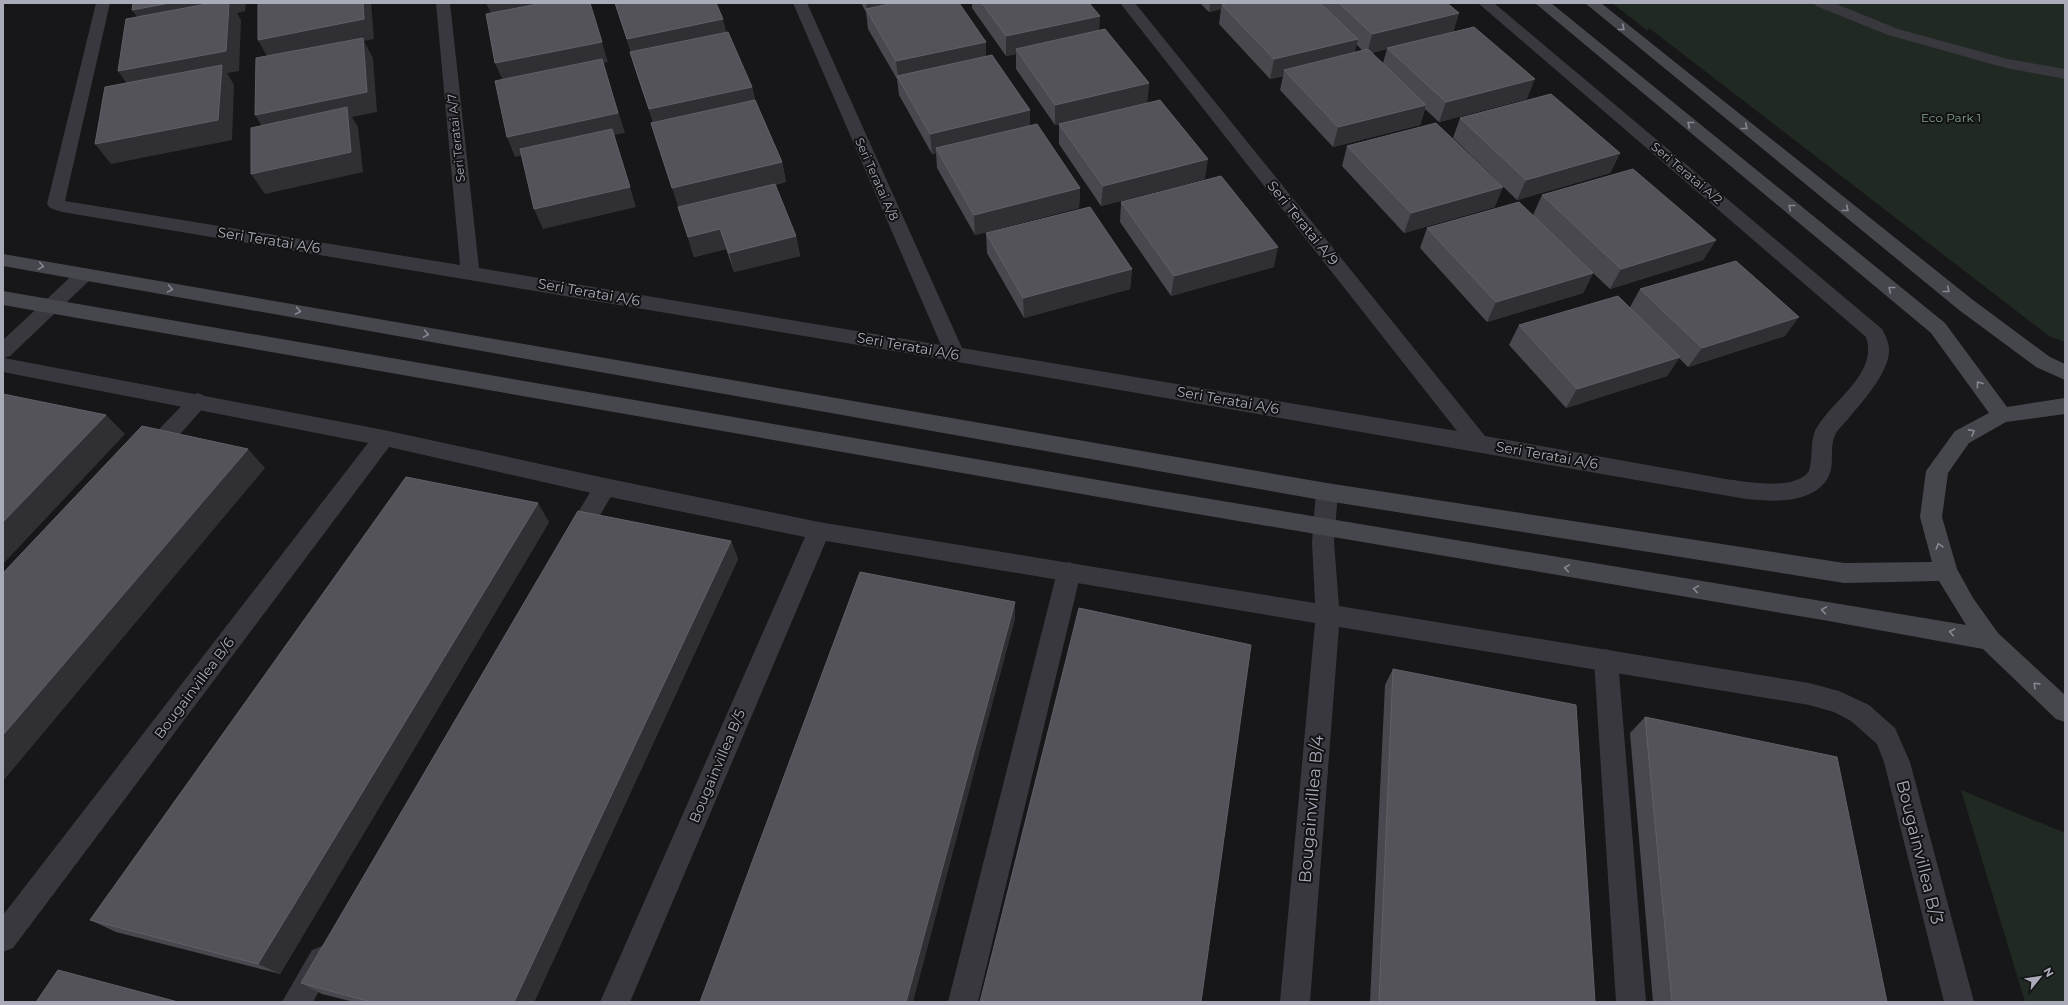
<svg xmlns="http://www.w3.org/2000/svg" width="2068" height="1005" font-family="Montserrat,sans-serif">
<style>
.green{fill:#212923}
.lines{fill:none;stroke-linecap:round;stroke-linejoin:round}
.lane{fill:#38383e;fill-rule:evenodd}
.street{fill:#38383e;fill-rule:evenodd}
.secondary{fill:#46474d;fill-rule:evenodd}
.wall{fill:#48484e;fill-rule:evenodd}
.shaded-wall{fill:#303034}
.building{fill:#535359;stroke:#606168}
.oneway{stroke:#868993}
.labels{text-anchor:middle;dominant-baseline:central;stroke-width:4;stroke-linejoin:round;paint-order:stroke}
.far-park-label{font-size:12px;fill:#81a387;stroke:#121214}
.far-street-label{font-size:12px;fill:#a9acb8;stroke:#121214}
.street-label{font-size:14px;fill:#a9acb8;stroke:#121214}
.near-street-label{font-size:17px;fill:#a9acb8;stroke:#121214}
</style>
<rect width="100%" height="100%" fill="#171719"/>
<path class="green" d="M1612 3H2065V342L2049 336 1649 28 1648 31Z
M1961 790 2065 833V1002H2025Z"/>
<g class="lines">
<path class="lane" d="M1814 3H1834L1898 29 2008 59 2065 69V79L2006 68 1888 35 1816 6Z
M198 393 205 396 208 401 205 406 157 460 149 462 141 460 138 454 141 448 191 396Z
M605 478 613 481 616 487 613 493 582 546 574 548 566 546 563 539 566 532 597 481Z
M1069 562 1077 565 1081 572 978 1002H948L1057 572 1061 565Z
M1606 649 1615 652 1618 660 1646 1002H1616L1594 660 1597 652Z
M322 946 332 950 336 960 313 1002H282L312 950Z"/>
<path class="street" d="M96 3H110L65 201 460 265 436 3H450L479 268 941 345 793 3H807L962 348 1457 431 1120 3H1135L1485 436 1726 479C1748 482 1795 491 1809 471 1813 458 1810 443 1815 431 1829 402 1879 375 1866 337L1478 3H1494L1882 329C1885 335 1889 342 1889 349 1890 372 1861 403 1848 419 1844 424 1839 428 1836 433 1826 451 1841 472 1818 489 1798 504 1769 501 1746 499L906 353 62 212 50 208 47 204Z
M85 268 92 270 94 274 92 278 10 356 4 358 384 430 605 478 819 522 1315 603 1312 542 1316 492 1319 486 1327 483 1335 486 1338 492 1334 542 1339 606 1809 683 1839 691 1869 705 1895 728 1910 762 1974 1002H1944L1884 762 1877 744 1851 721 1834 712 1809 705 1339 627 1310 1002H1280L1315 623 826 541 630 1002H600L805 537 605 496 389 447 13 948 3 952V915L368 443 3 372V340L78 270Z"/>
<path class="secondary" d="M1535 3H1551L1945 323 2007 407 2065 398V414L2006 422 1969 443 1948 473 1942 517 1957 569 1973 598 1998 633 2065 695V722L2056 719 1983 649 1823 620 1156 507 3 305V291L1156 490 1966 625 1939 581 1844 583 1327 501 3 266V254L1327 483 1844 563 1932 562 1920 517 1926 471 1955 431 1989 413 1931 333Z
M1585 3H1601L1973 300 2050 357 2065 364V380L2036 367 1959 310Z"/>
</g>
<path class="wall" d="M615 3H716L726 32 752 87 755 100 782 162 786 182 775 185 796 236 800 256 734 272 726 249 694 257 679 208 657 143 651 123 653 122 636 72 630 52H631Z
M861 3H959L986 56 1030 110V126L1080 188 1079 208 975 235 937 168 936 153 932 154 899 95 897 79 868 29 866 12Z
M972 3H1089L1099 31 1149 83 1147 103 1205 179 1101 206 1059 144V124L1055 125 1016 69V54L1006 56 972 8Z
M1200 3H1447L1459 13 1453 32 1527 99 1439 122 1425 109 1420 125 1333 147 1280 90 1283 76 1270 79 1219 24 1221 9 1209 12ZM1356 44 1363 51 1354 53ZM1387 49 1383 63 1372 53Z
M1460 118 1620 153 1610 173 1517 200 1453 138Z
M1347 146 1495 207 1404 233 1342 166Z
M1542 195 1716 240 1703 260 1610 289 1593 273 1583 293 1487 322 1420 248 1427 228 1533 215Z
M1121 202 1274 267 1171 296 1120 222Z
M986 233 1132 269 1130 289 1024 318 987 253Z
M1640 289 1785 336 1688 367 1679 358 1667 376 1566 408 1509 345 1519 325 1630 307Z
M549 522 280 974 116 932 90 920Z
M731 541 738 559 534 1002H354L322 994 301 983Z
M1393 669 1595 1002H1370L1385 685Z
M1645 717 1887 1002H1653L1630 733Z"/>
<path class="shaded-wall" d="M170 3H246L245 11 237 13 241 20 239 71 227 73 234 85 232 140 111 164 95 144 132 91 118 71 146 29 132 10Z
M363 3H371L374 39 364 41 373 58 377 112 352 117 358 127 363 172 265 194 251 174 267 135 255 115 269 60 258 40Z
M486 3H573L493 18Z
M590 3 608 62 603 63 625 133 614 135 636 207 543 229 534 209 614 135 515 157 507 137 504 83 495 63Z
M866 3H919L867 11Z
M1210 3H1249L1222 5 1221 9 1209 12Z
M1459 13 1453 33 1387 48V49L1367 54 1372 34Z
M1100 16 1099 36 1016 49V54L1006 56V36Z
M723 19 728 39 633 59 627 39Z
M1358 39 1353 59 1284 70 1283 76 1270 79 1274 59Z
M986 42V62L898 77 896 61Z
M1535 79 1527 99 1439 122 1446 102Z
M1149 83 1147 103 1055 125V105Z
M752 87 757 107 655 129 649 109Z
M1426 105 1420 125 1333 147 1338 127Z
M1030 110V130L936 148V153L932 154 930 134Z
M1620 153 1610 173 1517 200 1526 180Z
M1208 159 1205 179 1101 206 1103 186Z
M782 162 786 182 679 208 672 188Z
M1503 187 1495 207 1404 233 1411 213Z
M1080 188 1079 208 975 235 974 215Z
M720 229 726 249 694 257 688 237Z
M796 236 800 256 734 272 729 253Z
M1716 240 1703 260 1610 289 1621 269Z
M1278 247 1274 267 1171 296 1174 276Z
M1132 269 1130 289 1024 318 1023 298Z
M1593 273 1583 293 1487 322 1496 302Z
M1799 317 1785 336 1688 367 1702 348Z
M1680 357 1667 376 1566 408 1577 389Z
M106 415 125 434 3 564V522Z
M248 449 265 468 3 781V735Z
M538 503 549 522 280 974 258 964Z
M731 541 738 559 534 1002H514Z
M1015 602V619L913 1002H906Z"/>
<path class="building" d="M133 3H170L132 10Z
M212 3H229L226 51 118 71 126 19Z
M258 3H363L364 19 258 40Z
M543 3H590L602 42 495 63 486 14Z
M615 3H716L723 19 627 39Z
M894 3H959L986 42 896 61 866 9Z
M982 3H1089L1100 16 1006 36Z
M1229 3H1320L1358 39 1274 59 1222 5Z
M1339 3H1447L1459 13 1372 34Z
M1474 27 1535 79 1446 102 1387 48Z
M1105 29 1149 83 1055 105 1016 49Z
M728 32 752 87 649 109 630 52Z
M363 38 367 92 255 115 256 58Z
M1368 49 1426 105 1338 127 1284 70Z
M992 55 1030 110 930 134 897 76Z
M602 59 618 113 507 137 495 81Z
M222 65 218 120 95 144 105 87Z
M1551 94 1620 153 1526 180 1460 118Z
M755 100 782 162 672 188 651 123Z
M1160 100 1208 159 1103 186 1059 124Z
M347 107 351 152 251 174V128Z
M1436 123 1503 187 1411 213 1347 146Z
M1037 124 1080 188 974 215 936 148Z
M612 129 630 187 534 209 520 149Z
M1633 169 1716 240 1621 269 1542 195Z
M1221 176 1278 247 1174 276 1121 202Z
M775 184 796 236 729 253 720 229 688 237 678 207Z
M1519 202 1593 273 1496 302 1427 228Z
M1090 207 1132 269 1023 298 986 233Z
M1736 261 1799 317 1702 348 1640 289Z
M1618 296 1680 357 1577 389 1519 325Z
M3 394 106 415 3 522Z
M142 426 248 449 3 735V573Z
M406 477 538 503 258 964 90 920Z
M578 511 731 541 514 1002H371L301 983Z
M860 572 1015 602 906 1002H700Z
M1079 608 1251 645 1201 1002H980Z
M1393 669 1576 705 1595 1002H1379Z
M1645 717 1837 757 1887 1002H1672Z
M58 970 178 1002H36Z"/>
<defs><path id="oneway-chevron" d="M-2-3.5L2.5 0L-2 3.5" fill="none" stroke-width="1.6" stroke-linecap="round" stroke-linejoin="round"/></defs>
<g class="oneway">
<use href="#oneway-chevron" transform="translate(1622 28) rotate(39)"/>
<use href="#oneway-chevron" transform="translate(1690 124) rotate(-141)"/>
<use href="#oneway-chevron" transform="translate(1745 127) rotate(39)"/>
<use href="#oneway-chevron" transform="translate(1791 207) rotate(-141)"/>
<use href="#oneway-chevron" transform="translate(1846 209) rotate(39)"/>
<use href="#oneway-chevron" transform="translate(41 266) rotate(10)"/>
<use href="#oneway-chevron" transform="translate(170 289) rotate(10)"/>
<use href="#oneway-chevron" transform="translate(1891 289) rotate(-141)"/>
<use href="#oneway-chevron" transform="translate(1947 290) rotate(39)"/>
<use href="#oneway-chevron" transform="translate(298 311) rotate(10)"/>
<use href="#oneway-chevron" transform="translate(426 334) rotate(10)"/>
<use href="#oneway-chevron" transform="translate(1979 384) rotate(-126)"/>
<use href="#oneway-chevron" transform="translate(1972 432) rotate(-29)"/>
<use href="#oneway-chevron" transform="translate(1939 546) rotate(-106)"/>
<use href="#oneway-chevron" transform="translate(1567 568) rotate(-171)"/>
<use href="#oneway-chevron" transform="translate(1696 589) rotate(-171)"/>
<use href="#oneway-chevron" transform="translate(1824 610) rotate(-171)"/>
<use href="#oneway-chevron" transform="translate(1952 632) rotate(-169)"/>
<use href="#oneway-chevron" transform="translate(2036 685) rotate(-136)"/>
</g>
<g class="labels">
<g class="far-park-label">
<text x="1951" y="117">Eco Park 1</text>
</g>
<g class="far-street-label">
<text transform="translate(456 138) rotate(-96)">Seri Teratai A/7</text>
<text transform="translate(1687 173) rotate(40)">Seri Teratai A/2</text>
<text transform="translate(877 179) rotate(66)">Seri Teratai A/8</text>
</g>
<g class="street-label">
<text transform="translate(1303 223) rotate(51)">Seri Teratai A/9</text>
<text transform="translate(269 240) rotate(9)">Seri Teratai A/6</text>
<text transform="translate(589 292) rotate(10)">Seri Teratai A/6</text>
<text transform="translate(908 346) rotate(10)">Seri Teratai A/6</text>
<text transform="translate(1228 400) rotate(10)">Seri Teratai A/6</text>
<text transform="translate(1547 455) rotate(10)">Seri Teratai A/6</text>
<text transform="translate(194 688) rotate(-53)">Bougainvillea B/6</text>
<text transform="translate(717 766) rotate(-67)">Bougainvillea B/5</text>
</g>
<g class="near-street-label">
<text transform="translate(1311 809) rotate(-85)">Bougainvillea B/4</text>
<text transform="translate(1920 852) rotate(76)">Bougainvillea B/3</text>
</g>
</g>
<rect width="2068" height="1005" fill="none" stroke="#a9acb8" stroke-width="8"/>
<g transform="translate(2040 977) rotate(60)" stroke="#121214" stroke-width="3" paint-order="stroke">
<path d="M0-3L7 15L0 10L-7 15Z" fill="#a9acb8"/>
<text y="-6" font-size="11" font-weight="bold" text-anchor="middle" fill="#a9acb8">N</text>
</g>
</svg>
